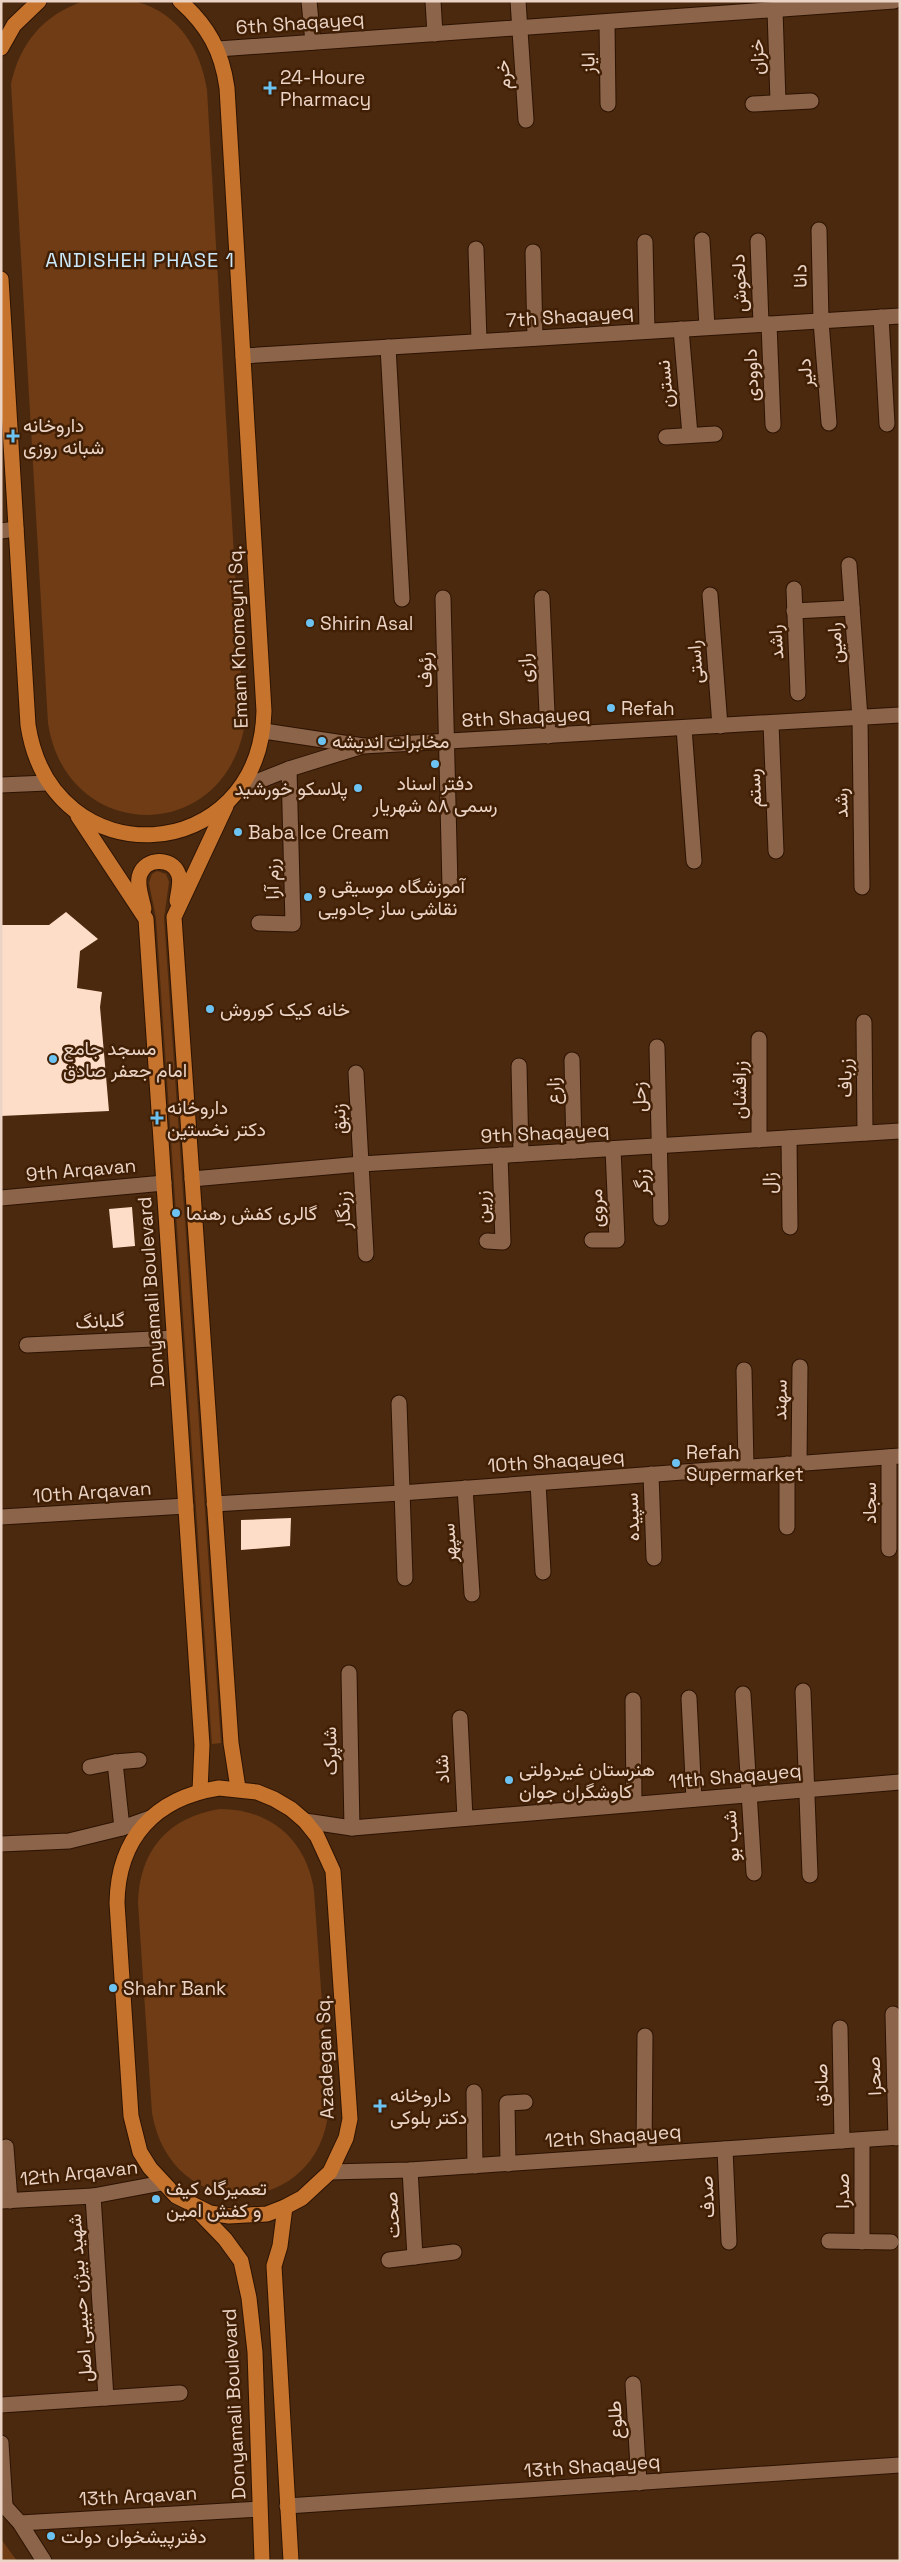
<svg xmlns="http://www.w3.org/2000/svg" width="901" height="2562" viewBox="0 0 901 2562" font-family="'Space Grotesk',Vazirmatn,sans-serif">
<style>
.green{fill:#6f3c15}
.building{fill:#feddc8}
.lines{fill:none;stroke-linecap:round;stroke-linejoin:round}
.minor-casing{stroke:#2c1302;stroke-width:17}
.major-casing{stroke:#2c1302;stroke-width:17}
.minor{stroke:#8b644a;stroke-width:15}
.major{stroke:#c5732d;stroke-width:15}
.poi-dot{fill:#6cc3f2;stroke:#401f05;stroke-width:2}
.labels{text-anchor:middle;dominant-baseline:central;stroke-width:5;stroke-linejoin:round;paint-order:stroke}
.street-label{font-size:19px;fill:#ebd4c6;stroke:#401f05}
.poi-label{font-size:19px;fill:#ebd4c6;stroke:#401f05;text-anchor:start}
.neighbourhood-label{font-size:20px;letter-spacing:1px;fill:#cbe9fb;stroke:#401f05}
</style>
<rect width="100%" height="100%" fill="#4b290f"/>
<!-- green -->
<g class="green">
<path d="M84 1C100 1 122 0 137 2 179 13 201 50 207 90L244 729C220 847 66 842 48 723L11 84C20 43 43 15 84 1Z"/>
<path d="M157 871 166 874 169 882 164 918 221 1743 212 1744 156 918 149 883 152 874Z"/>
<path d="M220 1809C271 1809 307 1841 314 1891L329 2101C327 2218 172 2230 152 2113L138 1903C139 1851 168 1817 220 1809Z"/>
<path d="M1 2539 17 2561H1Z"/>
</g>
<!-- building -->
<g class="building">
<path d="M66 912 98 939 80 951 77 988 102 992 100 1007 109 1111 1 1116V925H49Z"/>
<path d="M132 1207 135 1246 113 1248 109 1209Z"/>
<path d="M291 1518 290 1546 241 1550V1520Z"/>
</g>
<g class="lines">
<defs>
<g id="minor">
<path d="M309 1 313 42"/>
<path d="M433 1 435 34"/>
<path d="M518 1 526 120"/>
<path d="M775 10 778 102"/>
<path d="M607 22 608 104"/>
<path d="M218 49 894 1"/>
<path d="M753 104 811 101"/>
<path d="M819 230 821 321 829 423"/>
<path d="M702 240 707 327"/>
<path d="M758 241 761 324"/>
<path d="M645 242 647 331"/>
<path d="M476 249 479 341"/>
<path d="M533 252 535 338"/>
<path d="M881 317 887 424"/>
<path d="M769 324 773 425"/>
<path d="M681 329 690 435"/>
<path d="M388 347 402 599"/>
<path d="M243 356 900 316"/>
<path d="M666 437 715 434"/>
<path d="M1 531 16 529"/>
<path d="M849 565 860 718 862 887"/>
<path d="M794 589 798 693"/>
<path d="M710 595 720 726"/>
<path d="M443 598 450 887"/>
<path d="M542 598 548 736"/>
<path d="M794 611 852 608"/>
<path d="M771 723 776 851"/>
<path d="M684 728 694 861"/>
<path d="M264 731 363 746 900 715"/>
<path d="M1 785 47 783"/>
<path d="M241 788 289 769 360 747"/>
<path d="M259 923 293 924 289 769"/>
<path d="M864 1022 865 1133"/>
<path d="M759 1039V1140"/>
<path d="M657 1047 661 1218"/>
<path d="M572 1060 574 1151"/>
<path d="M519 1066 521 1154"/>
<path d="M356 1073 366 1254"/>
<path d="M789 1138 790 1227"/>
<path d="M192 1179 361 1164 900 1131"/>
<path d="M1 1198 164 1183"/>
<path d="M592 1240H617L613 1149"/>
<path d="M487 1241 503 1242 500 1155"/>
<path d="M27 1345 174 1338"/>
<path d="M744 1370 746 1467"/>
<path d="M399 1403 405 1578"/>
<path d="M889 1457V1549"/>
<path d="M799 1463 800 1367"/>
<path d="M787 1464V1527"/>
<path d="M651 1474 654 1558"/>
<path d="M538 1483 543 1572"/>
<path d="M465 1488 472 1594"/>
<path d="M214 1504 401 1493 900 1456"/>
<path d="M1 1517 186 1506"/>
<path d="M349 1673 352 1828"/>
<path d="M803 1691 810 1875"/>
<path d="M743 1694 754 1873"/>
<path d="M689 1698 694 1799"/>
<path d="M633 1700 634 1804"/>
<path d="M460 1718 465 1818"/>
<path d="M115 1762 122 1828"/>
<path d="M90 1767 115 1762 139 1760"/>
<path d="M305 1821 352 1828 900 1782"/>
<path d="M1 1844 69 1841 122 1828 150 1818"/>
<path d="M893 2014 896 2138"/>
<path d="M840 2028 842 2141"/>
<path d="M474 2092 475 2166"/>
<path d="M862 2140V2242"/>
<path d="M6 2147 10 2201"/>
<path d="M725 2149 729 2242"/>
<path d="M644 2154 645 2036"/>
<path d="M508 2164 507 2103 525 2102"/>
<path d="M410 2170 415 2257"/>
<path d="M330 2172 410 2170 900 2137"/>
<path d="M93 2196 106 2398"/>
<path d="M1 2201 93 2196 162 2183"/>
<path d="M829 2241 891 2242"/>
<path d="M389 2260 454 2252"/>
<path d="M633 2384 639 2483"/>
<path d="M1 2405 180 2393"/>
<path d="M1 2443 5 2506"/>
<path d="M1 2502 20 2523 44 2561"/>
<path d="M287 2506 900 2465"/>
<path d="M20 2523 259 2509"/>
</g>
<g id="major">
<path d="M1 48 14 25 39 1"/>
<path d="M1 279 28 725C52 880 260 867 264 711L227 88C222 51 208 26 180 1"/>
<path d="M226 806 174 917 231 1743 238 1788"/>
<path d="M78 816 146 919 202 1745 200 1791"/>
<path d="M144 909C142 899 136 884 140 874 146 858 171 857 178 873 182 881 178 892 177 901"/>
<path d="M219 1788 257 1792 274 1799 291 1809 305 1821 317 1836 333 1871 350 2119 346 2138 330 2172 302 2198 285 2207 267 2214 229 2216 210 2213 176 2196 150 2168 140 2152 131 2116 117 1903C118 1838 155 1798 219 1788Z"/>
<path d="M285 2207 280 2246 274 2266 291 2561"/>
<path d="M195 2208 225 2239 241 2261 249 2298 255 2352 262 2561"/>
</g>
</defs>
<!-- minor casing -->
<use href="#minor" class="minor-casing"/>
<!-- major casing -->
<use href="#major" class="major-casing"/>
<!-- minor -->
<use href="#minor" class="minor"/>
<!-- major -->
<use href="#major" class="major"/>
</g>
<!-- markers -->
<g class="poi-dot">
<path d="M267.5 80.5h5v5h5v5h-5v5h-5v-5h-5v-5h5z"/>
<path d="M10.5 428.5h5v5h5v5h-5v5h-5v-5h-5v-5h5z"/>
<circle cx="310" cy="623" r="5"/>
<circle cx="611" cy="708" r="5"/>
<circle cx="322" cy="741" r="5"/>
<circle cx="435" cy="764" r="5"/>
<circle cx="358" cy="788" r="5"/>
<circle cx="238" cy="832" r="5"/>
<circle cx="308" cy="897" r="5"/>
<circle cx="210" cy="1009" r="5"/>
<circle cx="53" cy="1059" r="5"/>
<path d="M154.5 1110.5h5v5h5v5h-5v5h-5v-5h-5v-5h5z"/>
<circle cx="176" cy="1213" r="5"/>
<circle cx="676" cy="1463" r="5"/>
<circle cx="509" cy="1780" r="5"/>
<circle cx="113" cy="1988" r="5"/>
<path d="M377.5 2098.5h5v5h5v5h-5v5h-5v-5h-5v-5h5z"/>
<circle cx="156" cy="2199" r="5"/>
<circle cx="51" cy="2536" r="5"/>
</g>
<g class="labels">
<!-- street labels -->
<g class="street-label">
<text transform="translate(300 23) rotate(-4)">6th Shaqayeq</text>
<text transform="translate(757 57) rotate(-92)">خزان</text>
<text transform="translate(588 63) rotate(-91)">ایاز</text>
<text transform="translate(503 75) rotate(-95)">خرم</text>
<text transform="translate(800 276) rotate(-91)">دانا</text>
<text transform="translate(739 283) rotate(-92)">دلخوش</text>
<text transform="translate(570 316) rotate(-4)">7th Shaqayeq</text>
<text transform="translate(805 373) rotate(-94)">دلیر</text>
<text transform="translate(751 375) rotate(-92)">داوودی</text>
<text transform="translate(665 384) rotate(-95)">نسترن</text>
<text transform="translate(238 637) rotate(-92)">Emam Khomeyni Sq.</text>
<text transform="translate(776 642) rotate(-93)">راشد</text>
<text transform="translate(835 643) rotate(-94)">رامین</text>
<text transform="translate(695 662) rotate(-94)">راستی</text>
<text transform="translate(525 668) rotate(-93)">رازی</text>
<text transform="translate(425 670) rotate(-92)">رئوف</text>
<text transform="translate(526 717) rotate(-3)">8th Shaqayeq</text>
<text transform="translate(754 788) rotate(-92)">رستم</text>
<text transform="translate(841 803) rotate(-91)">رشد</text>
<text transform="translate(272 879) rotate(-91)">رزم آرا</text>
<text transform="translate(845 1078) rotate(-91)">زرباف</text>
<text transform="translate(739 1090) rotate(-90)">زرافشان</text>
<text transform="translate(553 1091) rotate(-91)">زارع</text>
<text transform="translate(639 1097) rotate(-92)">زحل</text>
<text transform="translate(339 1119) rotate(-93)">زنبق</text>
<text transform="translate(545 1133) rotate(-3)">9th Shaqayeq</text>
<text transform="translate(81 1170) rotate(-5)">9th Arqavan</text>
<text transform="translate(641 1182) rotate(-90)">زرگر</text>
<text transform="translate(769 1183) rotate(-91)">زال</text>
<text transform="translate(482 1207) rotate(-92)">زرین</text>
<text transform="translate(596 1208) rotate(-92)">مروی</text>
<text transform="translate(343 1210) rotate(-93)">زرنگار</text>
<text transform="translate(151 1292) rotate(-94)">Donyamali Boulevard</text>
<text transform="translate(100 1321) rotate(-3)">گلبانگ</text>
<text transform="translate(780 1400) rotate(-89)">سهند</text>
<text transform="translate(556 1461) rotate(-4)">10th Shaqayeq</text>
<text transform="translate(92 1492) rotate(-4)">10th Arqavan</text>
<text transform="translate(869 1503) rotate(-90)">سجاد</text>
<text transform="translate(632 1517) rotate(-92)">سپیده</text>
<text transform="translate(449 1543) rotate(-94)">سپهر</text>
<text transform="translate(330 1751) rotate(-91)">شاپرک</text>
<text transform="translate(442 1769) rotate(-93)">شاد</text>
<text transform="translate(735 1776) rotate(-5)">11th Shaqayeq</text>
<text transform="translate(731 1836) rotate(-94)">شب بو</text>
<text transform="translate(325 2057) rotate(-92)">Azadegan Sq.</text>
<text transform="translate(874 2076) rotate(-92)">صحرا</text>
<text transform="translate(821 2085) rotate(-91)">صادق</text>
<text transform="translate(613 2136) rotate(-4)">12th Shaqayeq</text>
<text transform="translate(79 2173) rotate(-6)">12th Arqavan</text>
<text transform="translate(842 2191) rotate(-90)">صدرا</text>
<text transform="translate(707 2197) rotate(-93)">صدف</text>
<text transform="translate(392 2215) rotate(-93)">صحت</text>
<text transform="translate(80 2298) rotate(-94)">شهید بیژن حبیبی اصل</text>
<text transform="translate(234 2404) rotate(-93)">Donyamali Boulevard</text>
<text transform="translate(615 2420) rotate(-93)">طلوع</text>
<text transform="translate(592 2466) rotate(-4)">13th Shaqayeq</text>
<text transform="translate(138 2496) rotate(-3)">13th Arqavan</text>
</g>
<!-- poi labels -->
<g class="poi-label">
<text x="280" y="77">24-Houre<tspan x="280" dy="22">Pharmacy</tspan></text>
<text x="23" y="425">داروخانه<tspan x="23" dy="22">شبانه روزی</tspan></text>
<text x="320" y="623">Shirin Asal</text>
<text x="621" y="708">Refah</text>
<text x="332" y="741">مخابرات اندیشه</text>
<text x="435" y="783" text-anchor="middle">دفتر اسناد<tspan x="435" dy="22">رسمی ۵۸ شهریار</tspan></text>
<text x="348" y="788" text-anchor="end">پلاسکو خورشید</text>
<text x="248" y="832">Baba Ice Cream</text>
<text x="318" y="886">آموزشگاه موسیقی و<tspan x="318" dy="22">نقاشی ساز جادویی</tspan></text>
<text x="220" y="1009">خانه کیک کوروش</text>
<text x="63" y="1048">مسجد جامع<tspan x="63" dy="22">امام جعفر صادق</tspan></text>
<text x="167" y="1107">داروخانه<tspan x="167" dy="22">دکتر نخستین</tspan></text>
<text x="186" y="1213">گالری کفش رهنما</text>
<text x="686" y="1452">Refah<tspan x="686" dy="22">Supermarket</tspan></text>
<text x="519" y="1769">هنرستان غیردولتی<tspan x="519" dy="22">کاوشگران جوان</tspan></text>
<text x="123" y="1988">Shahr Bank</text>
<text x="390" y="2095">داروخانه<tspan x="390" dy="22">دکتر بلوکی</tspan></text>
<text x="166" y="2188">تعمیرگاه کیف<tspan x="166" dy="22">و کفش امین</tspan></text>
<text x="61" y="2536">دفترپیشخوان دولت</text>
</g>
<!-- neighbourhood labels -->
<g class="neighbourhood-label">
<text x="140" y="260">ANDISHEH PHASE 1</text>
</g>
</g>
<!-- border -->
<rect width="901" height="2562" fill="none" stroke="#ebd4c6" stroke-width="5"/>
</svg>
